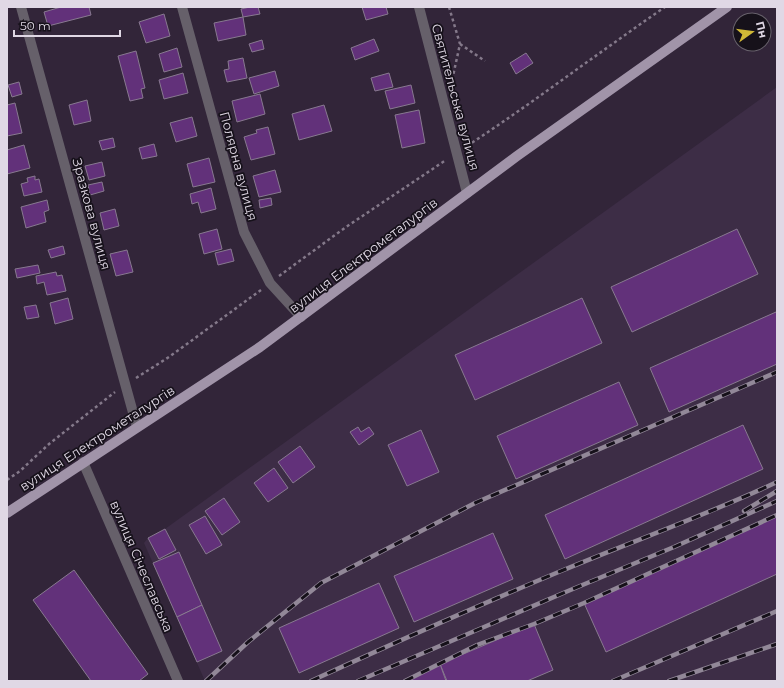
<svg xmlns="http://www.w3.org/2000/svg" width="784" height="688" viewBox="0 0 784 688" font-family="Montserrat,sans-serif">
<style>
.built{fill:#3d2d46}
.building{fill:#62317a;stroke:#887990}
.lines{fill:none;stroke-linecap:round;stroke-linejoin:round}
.path{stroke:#84798a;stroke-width:2.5;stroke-dasharray:3 3;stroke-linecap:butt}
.minor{stroke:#66606a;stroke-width:10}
.major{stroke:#a194a9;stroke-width:10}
.rail-casing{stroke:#928898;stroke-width:4.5}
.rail{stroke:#16111a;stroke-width:3;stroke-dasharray:9;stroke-linecap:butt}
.labels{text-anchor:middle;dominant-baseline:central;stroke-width:3.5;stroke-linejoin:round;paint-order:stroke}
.street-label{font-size:13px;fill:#e0d8e5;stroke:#16111a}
</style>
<rect width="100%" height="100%" fill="#322539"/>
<!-- built -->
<path class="built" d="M777 87V681H205L144 543 148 538 165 529Z"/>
<!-- building -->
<g class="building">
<path d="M61 7H89L91 15 48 26 44 12Z"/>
<path d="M250 7H258L260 14 243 17 241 9Z"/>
<path d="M362 7H386L388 14 366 20Z"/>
<path d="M164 14 170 36 146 43 139 22Z"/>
<path d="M243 17 246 35 218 41 214 23Z"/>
<path d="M374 39 379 51 355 60 351 48Z"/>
<path d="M262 40 264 49 252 52 249 44Z"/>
<path d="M177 48 182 67 164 72 159 54Z"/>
<path d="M136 51 145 88 141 89 143 98 130 101 118 56Z"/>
<path d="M526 53 533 63 516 74 510 63Z"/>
<path d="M243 58 247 78 227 82 224 70 229 69 228 61Z"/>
<path d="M275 71 279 86 254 94 249 78Z"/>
<path d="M183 73 188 93 164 99 159 80Z"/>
<path d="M389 73 393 87 375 91 371 78Z"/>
<path d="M19 82 22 94 12 97 8 85Z"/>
<path d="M411 85 415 103 390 109 385 91Z"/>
<path d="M260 94 265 114 237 122 232 101Z"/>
<path d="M87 100 91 121 74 125 69 105Z"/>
<path d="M15 103 22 133 7 136V105Z"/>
<path d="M324 105 332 131 299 140 292 114Z"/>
<path d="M419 110 425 143 402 148 395 115Z"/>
<path d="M192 117 197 136 176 142 170 123Z"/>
<path d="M268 127 275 154 251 160 244 137 257 133 256 130Z"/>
<path d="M113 138 115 147 102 150 99 141Z"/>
<path d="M154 144 157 156 142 159 139 148Z"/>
<path d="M24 145 30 168 7 174V150Z"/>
<path d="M209 158 215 182 193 187 187 164Z"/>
<path d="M102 162 105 176 89 180 85 166Z"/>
<path d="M275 170 281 192 259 197 253 176Z"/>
<path d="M35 176V180L39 179 42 192 24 196 21 184 28 182 27 178Z"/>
<path d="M102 182 104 191 90 195 88 185Z"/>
<path d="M211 188 216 209 201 213 198 202 192 204 190 194Z"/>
<path d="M271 198 272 205 260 208 259 200Z"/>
<path d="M47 200 49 210 44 212 46 222 26 228 21 207Z"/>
<path d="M115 209 119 226 104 230 100 213Z"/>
<path d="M217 229 222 249 204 254 199 234Z"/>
<path d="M737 229 758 274 632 332 611 287Z"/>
<path d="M63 246 65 254 51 258 48 250Z"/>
<path d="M231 249 234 261 218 265 215 253Z"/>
<path d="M127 250 133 272 116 276 110 254Z"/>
<path d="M38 265 40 273 17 278 15 269Z"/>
<path d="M56 272 57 276 62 275 66 291 47 295 44 282 37 284 36 276Z"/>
<path d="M68 298 73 319 55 324 50 303Z"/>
<path d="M582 298 602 343 475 400 455 355Z"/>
<path d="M36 305 39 317 27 319 24 307Z"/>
<path d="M776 312 777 315V364L669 412 650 368Z"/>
<path d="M619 382 638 425 516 479 497 436Z"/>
<path d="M743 425 763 469 565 559 545 515Z"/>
<path d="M358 427 361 432 369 427 374 434 359 445 350 432Z"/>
<path d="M421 430 439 472 407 486 388 445Z"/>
<path d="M300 446 315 467 293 483 278 462Z"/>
<path d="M274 468 288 488 268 502 254 483Z"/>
<path d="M224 498 240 522 222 535 205 511Z"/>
<path d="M777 515V574L606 652 584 603Z"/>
<path d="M205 516 222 545 206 554 189 525Z"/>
<path d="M165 529 176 550 159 559 148 538Z"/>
<path d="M493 533 513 579 414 622 394 576Z"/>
<path d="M179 552 202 605 177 617 153 563Z"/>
<path d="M74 570 148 674 139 681H91L33 600Z"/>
<path d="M379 583 399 628 299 673 279 628Z"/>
<path d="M202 605 222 651 197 662 177 617Z"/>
<path d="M534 624 553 670 527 681H447L440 664Z"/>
<path d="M440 664 446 681H403Z"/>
</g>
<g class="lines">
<!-- path -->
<g class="path">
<path d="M449 7 460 44 453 76 450 82"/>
<path d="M460 44 485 61"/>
<path d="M467 146C534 102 598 53 665 7"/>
<path d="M279 276 346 227 446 160"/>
<path d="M136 378 169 357 261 290"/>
<path d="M7 480 20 471 49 444 115 392"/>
</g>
<!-- minor -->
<g class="minor">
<path d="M21 7 137 427"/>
<path d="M182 7 244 232 270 283 301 317"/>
<path d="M419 7 467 193"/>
<path d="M83 462 178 681"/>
</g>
<!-- major -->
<path class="major" d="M7 513 260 347 517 156 727 7"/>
<defs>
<g id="rail">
<path d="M744 511 777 491"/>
<path d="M206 681 248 642 321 583 475 503 777 372"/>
<path d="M311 681C394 643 477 606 561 571 633 541 707 515 777 482"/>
<path d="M358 681 568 591 674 547 777 501"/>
<path d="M405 681 477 645 534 624 584 603 777 515"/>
<path d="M613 681 777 611"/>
<path d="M669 681 777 644"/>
</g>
</defs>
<!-- rail casing -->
<use href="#rail" class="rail-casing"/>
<!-- rail -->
<use href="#rail" class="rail"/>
</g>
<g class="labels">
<!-- street labels -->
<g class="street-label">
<text transform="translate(456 97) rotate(75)">Святительська вулиця</text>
<text transform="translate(239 166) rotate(75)">Полярна вулиця</text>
<text transform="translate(92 214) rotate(75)">Зразкова вулиця</text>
<text transform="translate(363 255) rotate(-37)">вулиця Електрометалургів</text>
<text transform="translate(97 438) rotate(-33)">вулиця Електрометалургів</text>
<text transform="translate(142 566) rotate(67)">вулиця Січеславська</text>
</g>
</g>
<!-- border -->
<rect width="784" height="688" fill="none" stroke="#e0d8e5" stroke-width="16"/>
<!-- north arrow -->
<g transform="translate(752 32) rotate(76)"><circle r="19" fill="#16111a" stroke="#67616b"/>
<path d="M0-3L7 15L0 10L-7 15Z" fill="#d0b837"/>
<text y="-6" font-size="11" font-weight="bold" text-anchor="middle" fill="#e0d8e5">Пн</text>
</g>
<!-- scale -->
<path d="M14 30v6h106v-6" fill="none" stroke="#e0d8e5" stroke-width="2"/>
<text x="20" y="30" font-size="12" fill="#e0d8e5" stroke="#16111a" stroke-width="3" paint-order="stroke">50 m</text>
</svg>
